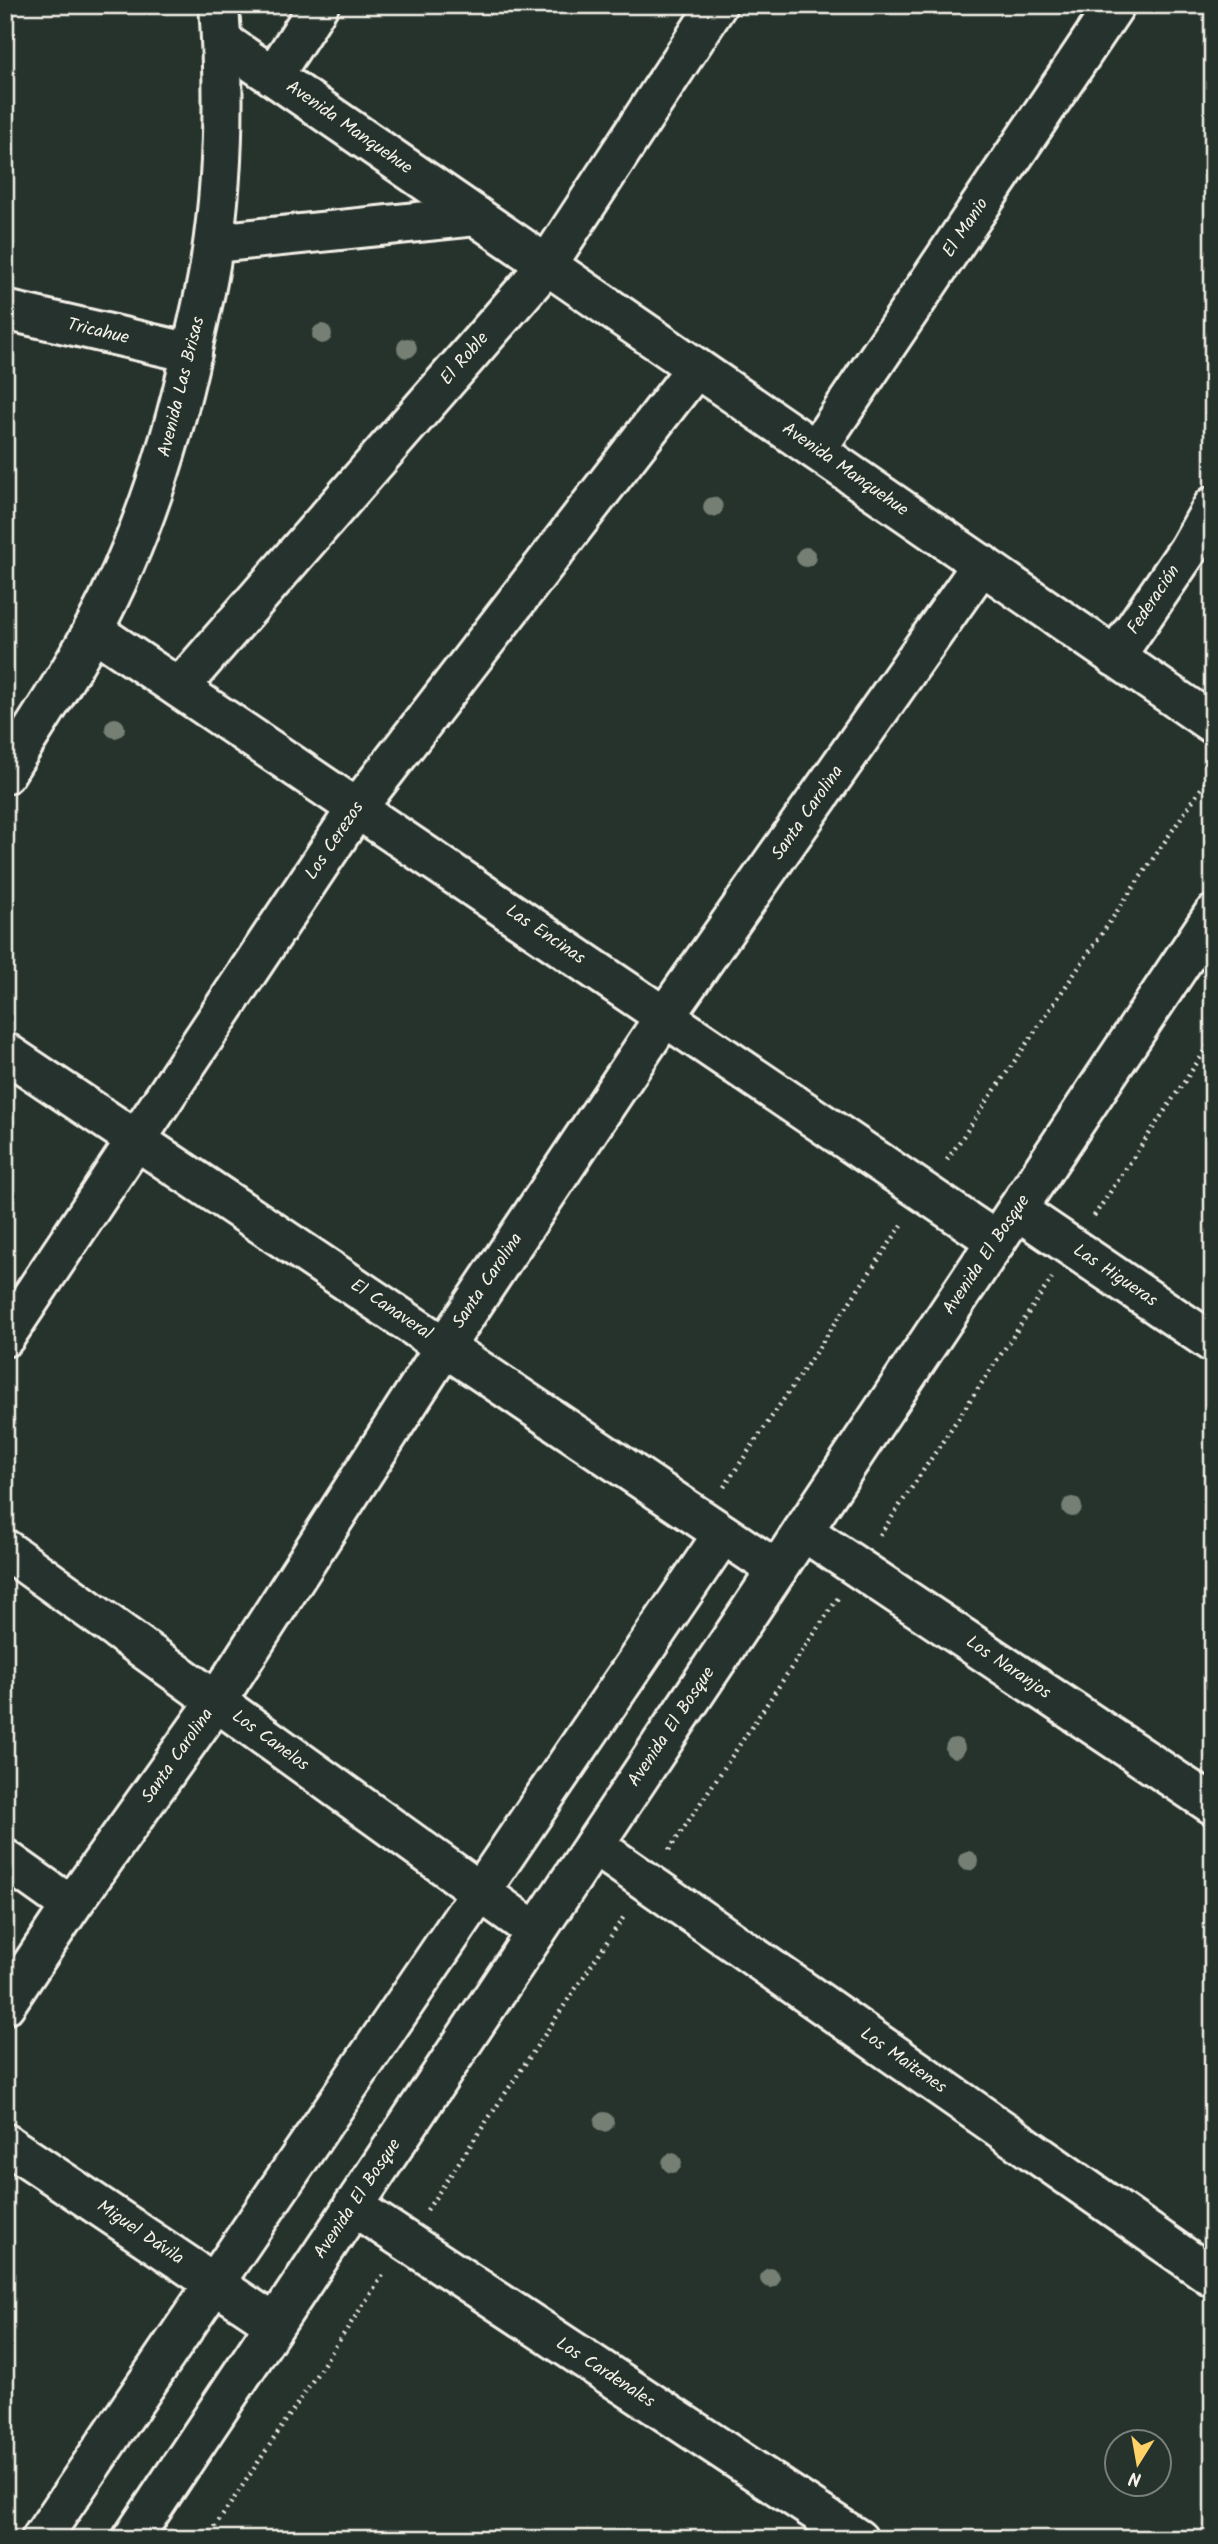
<svg xmlns="http://www.w3.org/2000/svg" width="1218" height="2544" viewBox="0 0 1218 2544" font-family="Kalam,sans-serif">
<style>
.lines{fill:none;stroke-linecap:round;stroke-linejoin:round}
.minor-casing{stroke:#f4f1e8;stroke-width:44}
.major-casing{stroke:#f4f1e8;stroke-width:44}
.path{stroke:#f4f1e8;stroke-width:4.5;stroke-dasharray:2 5;stroke-linecap:butt}
.minor{stroke:#26332d;stroke-width:38}
.major{stroke:#26332d;stroke-width:38}
.tree{fill:#757f73}
.labels{text-anchor:middle;dominant-baseline:central;stroke-width:5;stroke-linejoin:round;paint-order:stroke}
.street-label{font-size:18px;fill:#f4f1e8;stroke:#26332d}
</style>
<rect width="100%" height="100%" fill="#26332d"/>
<filter id="ink" filterUnits="userSpaceOnUse"><feTurbulence type="fractalNoise" baseFrequency=".0143" numOctaves="2"/><feDisplacementMap in="SourceGraphic" scale="14" xChannelSelector="R" yChannelSelector="G"/><feConvolveMatrix kernelMatrix="1 2 1 2 8 2 1 2 1" color-interpolation-filters="sRGB"/></filter>
<g filter="url(#ink)">
<g class="lines">
<defs>
<g id="minor">
<path d="M222 41 1213 724"/>
<path d="M273 76 319 5"/>
<path d="M214 243 476 216"/>
<path d="M5 310 192 353"/>
<path d="M816 450 1115 5"/>
<path d="M93 630 996 1241"/>
<path d="M1115 657 1188 550 1213 506"/>
<path d="M179 688 547 265 717 5"/>
<path d="M5 774C35 726 67 679 93 630 141 541 172 444 193 346 199 317 207 288 211 258 224 175 225 89 219 5"/>
<path d="M5 1052 777 1570"/>
<path d="M1017 1210 1213 1343"/>
<path d="M5 1337 357 808 696 368"/>
<path d="M803 1531 1213 1805"/>
<path d="M5 1549 536 1932"/>
<path d="M594 1845 1213 2277"/>
<path d="M5 1859 71 1906"/>
<path d="M5 2005 71 1906 216 1702 445 1346 665 1016 982 564"/>
<path d="M5 2143 275 2324"/>
<path d="M353 2206 858 2539"/>
<path d="M41 2539C270 2205 494 1868 723 1534"/>
</g>
<path id="major" d="M132 2539 1213 915"/>
</defs>
<!-- minor casing -->
<use href="#minor" class="minor-casing"/>
<!-- major casing -->
<use href="#major" class="major-casing"/>
<!-- path -->
<g class="path">
<path d="M947 1160 1213 771"/>
<path d="M1094 1216 1213 1039"/>
<path d="M724 1487 902 1225"/>
<path d="M880 1535 1052 1278"/>
<path d="M669 1850 838 1598"/>
<path d="M427 2210 625 1915"/>
<path d="M207 2539 385 2272"/>
</g>
<!-- minor -->
<use href="#minor" class="minor"/>
<!-- major -->
<use href="#major" class="major"/>
</g>
<!-- trees -->
<g class="tree">
<circle cx="322" cy="334" r="10"/>
<circle cx="407" cy="348" r="10"/>
<circle cx="713" cy="507" r="10"/>
<circle cx="806" cy="557" r="10"/>
<circle cx="115" cy="728" r="10"/>
<circle cx="1072" cy="1507" r="10"/>
<circle cx="955" cy="1748" r="10"/>
<circle cx="968" cy="1861" r="10"/>
<circle cx="604" cy="2122" r="10"/>
<circle cx="672" cy="2163" r="10"/>
<circle cx="770" cy="2278" r="10"/>
</g>
</g>
<g class="labels">
<!-- street labels -->
<g class="street-label">
<text transform="translate(349 128) rotate(35)">Avenida Manquehue</text>
<text transform="translate(966 228) rotate(-56)">El Manio</text>
<text transform="translate(98 332) rotate(13)">Tricahue</text>
<text transform="translate(465 359) rotate(-49)">El Roble</text>
<text transform="translate(182 387) rotate(-76)">Avenida Las Brisas</text>
<text transform="translate(845 470) rotate(35)">Avenida Manquehue</text>
<text transform="translate(1154 600) rotate(-56)">Federación</text>
<text transform="translate(808 813) rotate(-55)">Santa Carolina</text>
<text transform="translate(335 841) rotate(-56)">Los Cerezos</text>
<text transform="translate(545 935) rotate(34)">Las Encinas</text>
<text transform="translate(987 1255) rotate(-56)">Avenida El Bosque</text>
<text transform="translate(1115 1276) rotate(34)">Las Higueras</text>
<text transform="translate(488 1281) rotate(-56)">Santa Carolina</text>
<text transform="translate(391 1310) rotate(34)">El Canaveral</text>
<text transform="translate(1008 1668) rotate(34)">Los Naranjos</text>
<text transform="translate(672 1727) rotate(-56)">Avenida El Bosque</text>
<text transform="translate(270 1741) rotate(36)">Los Canelos</text>
<text transform="translate(178 1756) rotate(-55)">Santa Carolina</text>
<text transform="translate(903 2061) rotate(35)">Los Maitenes</text>
<text transform="translate(358 2199) rotate(-56)">Avenida El Bosque</text>
<text transform="translate(140 2233) rotate(34)">Miguel Dávila</text>
<text transform="translate(605 2373) rotate(33)">Los Cardenales</text>
</g>
</g>
<!-- margin -->
<rect width="1218" height="2544" fill="none" stroke="#26332d" stroke-width="28"/>
<rect x="14" y="14" width="1190" height="2516" fill="none" stroke="#f4f1e8" stroke-width="2.5" filter="url(#ink)"/>
<!-- north arrow -->
<g transform="translate(1138 2463) rotate(191)"><circle r="33" fill="#26332d" stroke="#787f78" stroke-width="2"/>
<path d="M0-5L12 26L0 18L-12 26Z" fill="#ffd166"/>
<text y="-10" font-size="19" font-weight="bold" text-anchor="middle" fill="#f4f1e8">N</text>
</g>
</svg>
